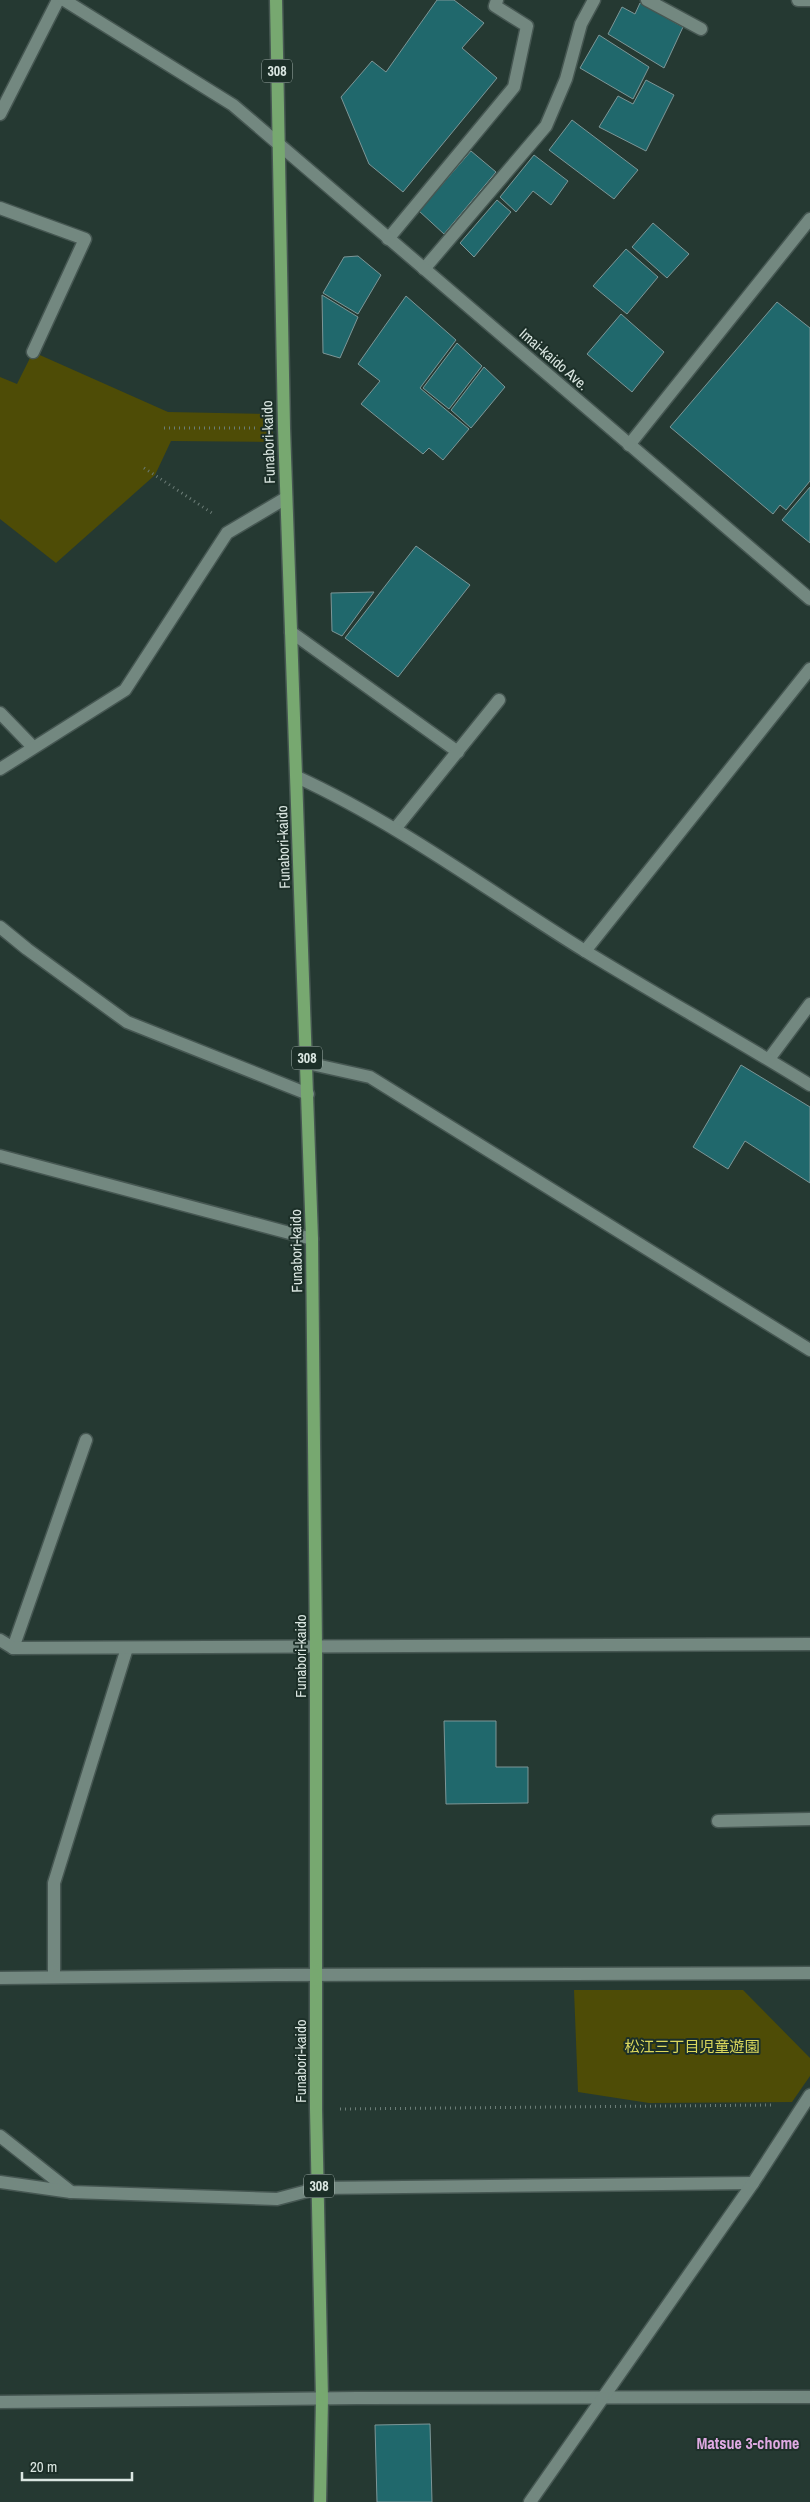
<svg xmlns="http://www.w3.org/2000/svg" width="810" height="2502" viewBox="0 0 810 2502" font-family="'Archivo Narrow','Noto Sans JP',sans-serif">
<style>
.green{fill:#4e4c06}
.building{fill:#20686c;stroke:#7d9697}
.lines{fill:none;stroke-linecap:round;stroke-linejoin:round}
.service-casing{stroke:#465752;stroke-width:15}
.minor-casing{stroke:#465752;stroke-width:15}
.tertiary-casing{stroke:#465752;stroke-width:15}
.primary-casing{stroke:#465752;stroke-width:15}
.path{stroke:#6b7c76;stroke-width:3;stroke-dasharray:1 4;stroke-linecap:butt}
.service{stroke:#738880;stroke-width:12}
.minor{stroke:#738880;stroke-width:12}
.tertiary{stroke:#738880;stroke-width:12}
.primary{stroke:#77a870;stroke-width:12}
.labels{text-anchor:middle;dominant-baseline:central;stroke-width:4;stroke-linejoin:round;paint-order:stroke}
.shield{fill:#1c2f28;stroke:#a1afaa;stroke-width:1}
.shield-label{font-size:14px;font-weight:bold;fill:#dae6e1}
.street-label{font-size:15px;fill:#dae6e1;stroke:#1c2f28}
.park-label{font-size:15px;fill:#dcd95d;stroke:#1c2f28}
.neighbourhood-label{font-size:16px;font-weight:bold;fill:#e0aae4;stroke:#1c2f28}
</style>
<rect width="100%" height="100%" fill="#253932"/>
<!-- green -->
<g class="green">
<path d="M33 352 168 412 271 414 273 442 171 441 155 475 56 563 0 519V377L17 384Z"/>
<path d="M574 1990H743L810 2058V2076L792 2102 649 2103 578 2092Z"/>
</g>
<!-- building -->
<g class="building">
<path d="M437 0H454L484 23 462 48 497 78 403 192 369 164 341 97 372 61 386 72Z"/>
<path d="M640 3 683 27 664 68 608 34 622 7 635 14Z"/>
<path d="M599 35 649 67 633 99 580 68Z"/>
<path d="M646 80 674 95 646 151 599 127 618 96 633 104Z"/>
<path d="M572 120 638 170 614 199 549 150Z"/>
<path d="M471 151 496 172 444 234 419 211Z"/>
<path d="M534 155 568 181 551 205 533 191 516 212 500 197Z"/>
<path d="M497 200 511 212 474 257 460 243Z"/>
<path d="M653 223 689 254 667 278 632 247Z"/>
<path d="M626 249 658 277 627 314 593 286Z"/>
<path d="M358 256 381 275 358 314 323 293 344 257Z"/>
<path d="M322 295 358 317 340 358 323 353Z"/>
<path d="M406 296 456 340 420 388 469 429 443 460 429 448 423 454 361 404 380 381 358 364Z"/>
<path d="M777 302 810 328V481L786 510 780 505 773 514 670 427Z"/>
<path d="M621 314 664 352 632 392 587 354Z"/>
<path d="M457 343 482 366 449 409 423 388Z"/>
<path d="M484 367 505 387 471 428 451 410Z"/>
<path d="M810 487V543L782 520Z"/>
<path d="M416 546 470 585 398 677 345 638Z"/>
<path d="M374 592 342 636 332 631 331 593Z"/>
<path d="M741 1065 810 1107V1183L745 1141 728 1169 693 1147Z"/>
<path d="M444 1721H496V1767H528V1803L446 1804Z"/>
<path d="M430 2424 432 2502H377L375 2425Z"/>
</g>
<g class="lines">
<defs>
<g id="service">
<path d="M647 0 701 29"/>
<path d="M798 0H810"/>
<path d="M0 114 58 0"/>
<path d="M0 208 85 239 33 352"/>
<path d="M388 239 514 87 527 26 495 6 497 0"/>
<path d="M424 269 546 126 566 79 581 24 594 0"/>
<path d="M291 632 458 752"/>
<path d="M395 829 499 700"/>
<path d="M0 927 27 949 127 1022 308 1094"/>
<path d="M585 951 810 669"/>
<path d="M769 1059 810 1004"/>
<path d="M0 1156 312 1239"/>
<path d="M13 1648 86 1440"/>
<path d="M718 1821 810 1819"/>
<path d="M54 1977V1883L127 1648"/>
</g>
<g id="minor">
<path d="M0 713 33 747"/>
<path d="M0 769 125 690 227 533 286 498"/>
<path d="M297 777C399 824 490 892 585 951 660 997 736 1039 810 1085"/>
<path d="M307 1063 370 1077 810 1350"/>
<path d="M0 1640 13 1648 810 1644"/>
<path d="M0 1978 277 1975 810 1973"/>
<path d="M0 2136 71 2192"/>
<path d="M0 2182 71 2192 277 2199 319 2188 753 2183"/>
<path d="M0 2402 357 2398 810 2397"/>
<path d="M530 2502 753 2183 810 2095"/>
</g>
<g id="tertiary">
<path d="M64 0 233 105 810 599"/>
<path d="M629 445 810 219"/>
</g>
<path id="primary" d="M276 0 284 428 312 1239 316 1648V2109L322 2399 320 2502"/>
</defs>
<!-- service casing -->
<use href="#service" class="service-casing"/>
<!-- minor casing -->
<use href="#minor" class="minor-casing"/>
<!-- tertiary casing -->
<use href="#tertiary" class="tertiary-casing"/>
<!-- primary casing -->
<use href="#primary" class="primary-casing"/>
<!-- path -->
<g class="path">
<path d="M164 428H258"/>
<path d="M144 468 212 513"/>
<path d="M340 2109 774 2105"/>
</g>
<!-- service -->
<use href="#service" class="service"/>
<!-- minor -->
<use href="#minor" class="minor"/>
<!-- tertiary -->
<use href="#tertiary" class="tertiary"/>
<!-- primary -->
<use href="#primary" class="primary"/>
</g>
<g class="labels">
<!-- shield labels -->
<g class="shield">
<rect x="262" y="59.5" width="30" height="23" rx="4"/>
<rect x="292" y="1046.5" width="30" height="23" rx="4"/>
<rect x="304" y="2174.5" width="30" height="23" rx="4"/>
</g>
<g class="shield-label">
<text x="277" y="71">308</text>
<text x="307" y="1058">308</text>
<text x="319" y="2186">308</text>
</g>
<!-- street labels -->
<g class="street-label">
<text transform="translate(554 359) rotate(41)">Imai-kaido Ave.</text>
<text transform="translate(268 442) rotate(-92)">Funabori-kaido</text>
<text transform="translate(283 847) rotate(-92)">Funabori-kaido</text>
<text transform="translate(296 1251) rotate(-91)">Funabori-kaido</text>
<text transform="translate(300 1656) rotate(-90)">Funabori-kaido</text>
<text transform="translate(300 2061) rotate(-90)">Funabori-kaido</text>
</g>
<!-- park labels -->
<g class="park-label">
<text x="692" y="2046">松江三丁目児童遊園</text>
</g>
<!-- neighbourhood labels -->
<g class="neighbourhood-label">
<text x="748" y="2443">Matsue 3-chome</text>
</g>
</g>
<!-- scale -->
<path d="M22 2472v8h110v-8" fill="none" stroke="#dae6e1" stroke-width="2.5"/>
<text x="30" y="2472" font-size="15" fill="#dae6e1" stroke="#1c2f28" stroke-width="4" paint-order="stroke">20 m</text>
</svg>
